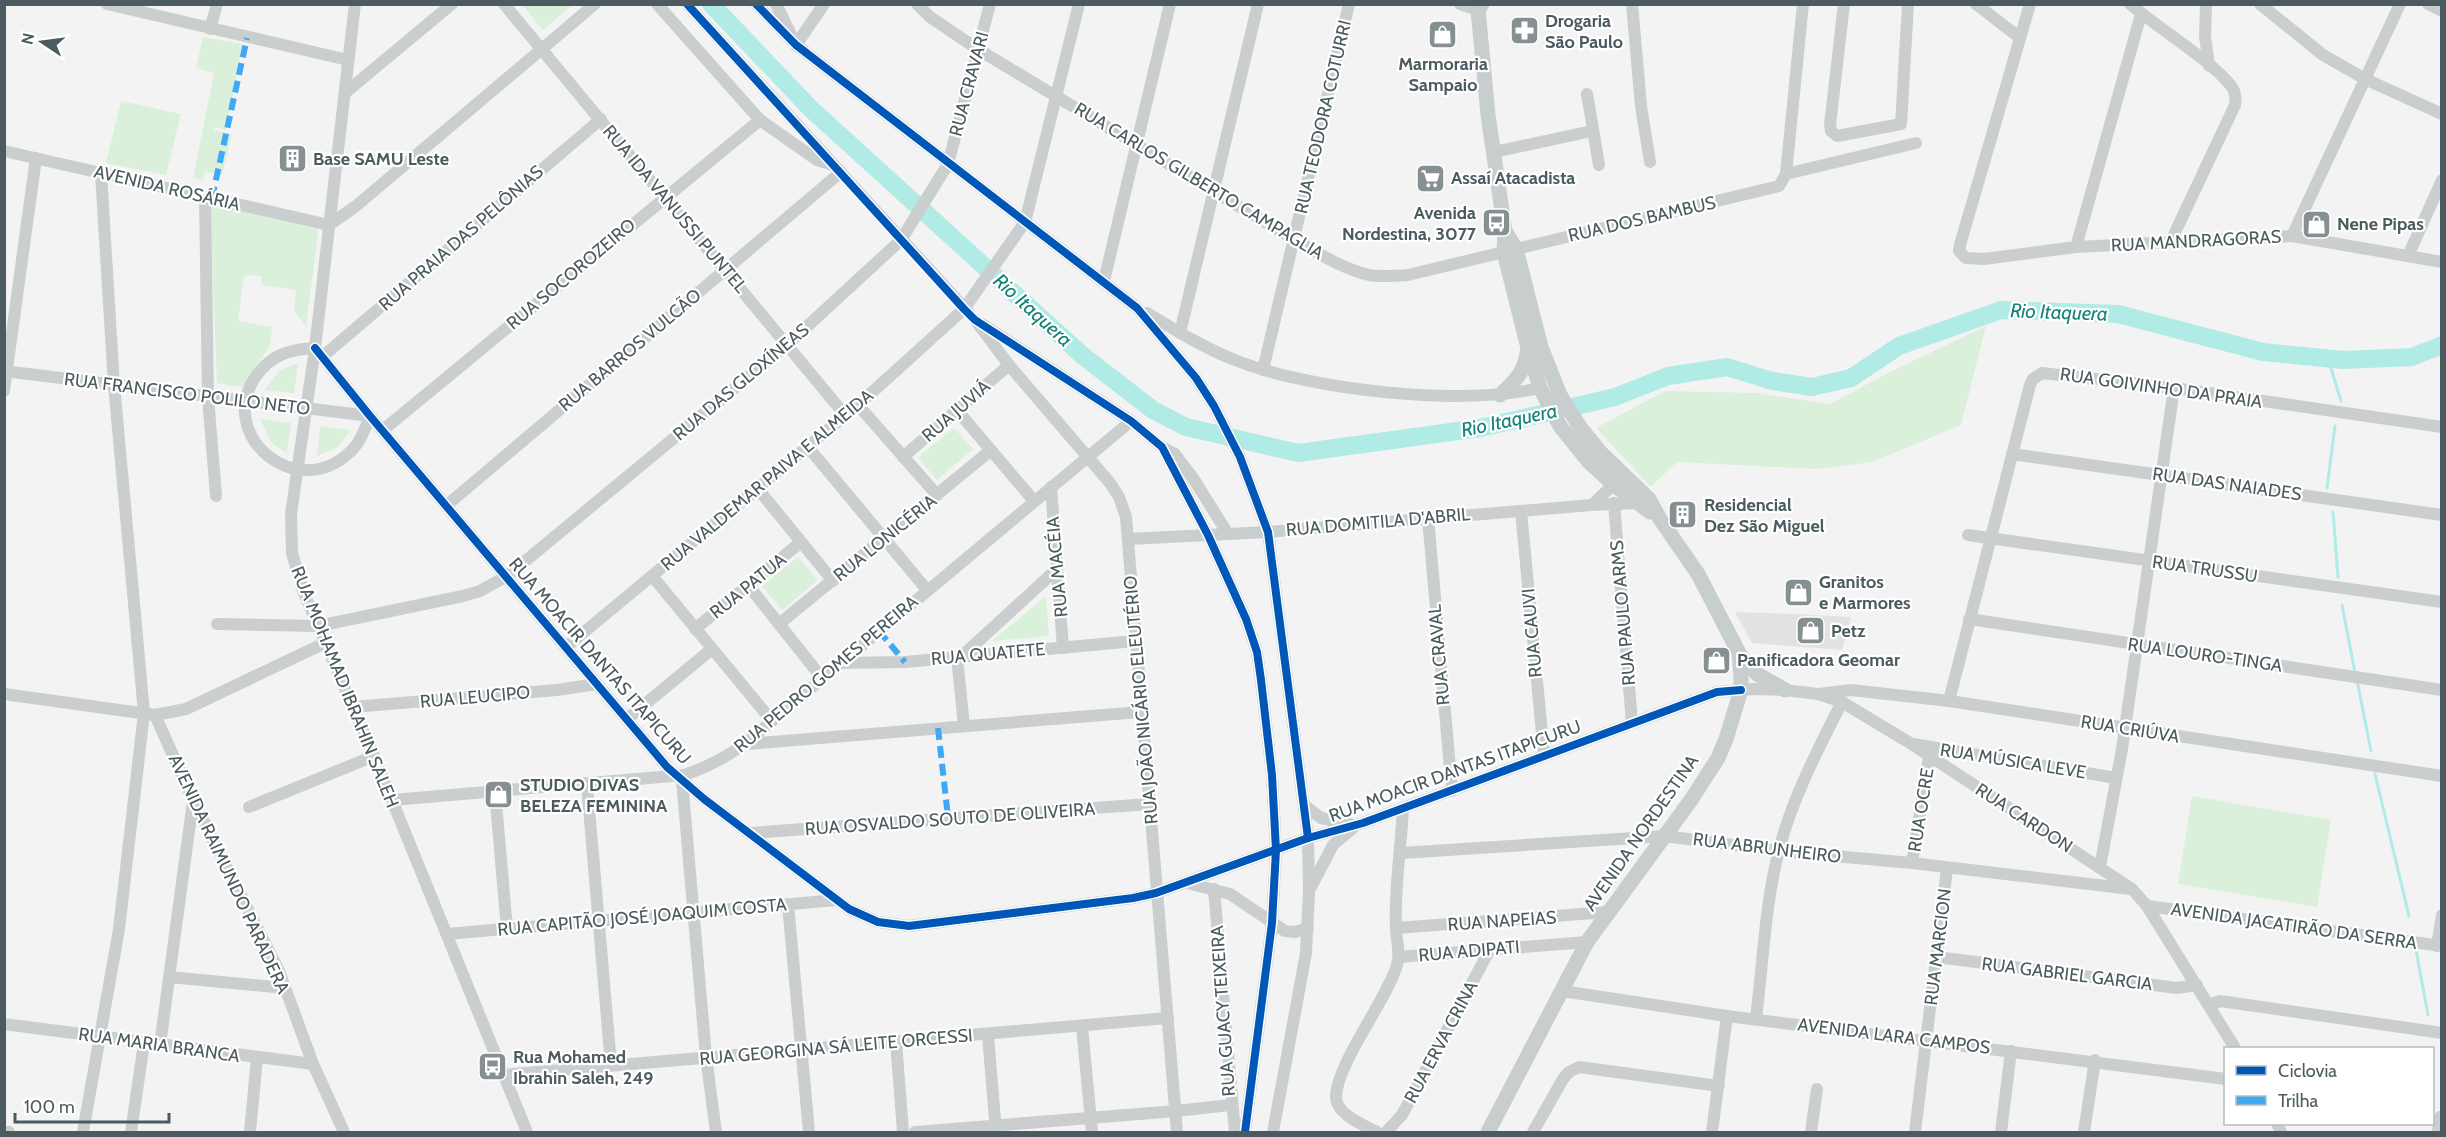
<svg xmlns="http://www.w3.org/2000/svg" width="2446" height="1137" viewBox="0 0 2446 1137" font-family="Cabin,sans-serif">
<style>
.commercial{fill:#e4e2e1}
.green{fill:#daf0db}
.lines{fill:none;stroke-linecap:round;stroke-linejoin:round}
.stream{stroke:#b1ebe6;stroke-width:3}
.river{stroke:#b1ebe6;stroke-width:18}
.minor{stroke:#cbcece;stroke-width:12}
.major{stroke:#c8cdce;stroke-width:15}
.quiet{stroke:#3fa9f5;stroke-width:6;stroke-dasharray:12 6;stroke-linecap:butt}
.cycleway-casing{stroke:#fff;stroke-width:11}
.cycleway{stroke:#0057b8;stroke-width:8}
.labels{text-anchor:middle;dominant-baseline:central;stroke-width:4.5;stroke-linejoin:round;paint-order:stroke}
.poi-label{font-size:18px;font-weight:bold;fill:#4b5b5f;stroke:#fff;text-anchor:start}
.street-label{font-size:18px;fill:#4b5b5f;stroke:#fff}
.water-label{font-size:20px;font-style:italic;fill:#158277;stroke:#fff}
</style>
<rect width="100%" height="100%" fill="#f3f3f3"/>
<!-- commercial -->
<path class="commercial" d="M1735 612 1794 614 1851 617 1842 650 1752 643Z"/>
<!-- green -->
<g class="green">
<path d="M522 5H572L543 30Z"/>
<path d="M203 37 243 44 226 130 215 127 214 130 232 134 222 175 205 172 203 180 193 178 214 73 196 68Z"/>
<path d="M121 101 181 114 166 175 106 163Z"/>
<path d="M210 204 319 226 306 326 294 311 296 290 262 285 261 276 244 275 238 321 272 327 270 346 253 371 246 388 217 383Z"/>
<path d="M1986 326 1961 425 1872 462 1816 469 1677 462 1651 487 1596 428 1665 391 1756 393 1830 404 1888 373Z"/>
<path d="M298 363 294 393 265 390 279 371Z"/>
<path d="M260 419 291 423 287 453 271 442Z"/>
<path d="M320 426 349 430H351L338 447 317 456Z"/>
<path d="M954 428 973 449 937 480 918 457Z"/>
<path d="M798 557 818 580 782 610 762 586Z"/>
<path d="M1046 596 1049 636 992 641Z"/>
<path d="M2192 796 2331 820 2317 907 2178 884Z"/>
</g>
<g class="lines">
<!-- stream -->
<g class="stream">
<path d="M2328 358 2341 401"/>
<path d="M2327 488 2335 426"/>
<path d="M2333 512 2338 577"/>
<path d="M2342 605 2355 673"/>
<path d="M2357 680 2371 751"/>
<path d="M2375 774 2409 916"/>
<path d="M2416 950 2428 1015"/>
</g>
<!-- river -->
<path class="river" d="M711 4 811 109 1083 356 1153 410 1186 427 1298 453 1480 428 1615 397 1668 376 1727 367 1772 381 1812 387 1851 378 1899 346 2001 310 2118 314 2263 352 2343 360 2412 357 2442 345"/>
<!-- minor -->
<g class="minor">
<path d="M107 4 348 60"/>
<path d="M355 4 315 348 291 514 292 553 303 591 374 756 527 1132"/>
<path d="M504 4 845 415"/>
<path d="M657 4 760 120 817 160 833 165"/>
<path d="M687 4 969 313"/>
<path d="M756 4 796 45 1137 308 1196 378 1214 406 1240 457 1268 532 1308 838 1309 891 1306 953 1273 1132"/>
<path d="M776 4 796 45 824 4"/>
<path d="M917 4 930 17 979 50 1295 240C1318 253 1343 269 1369 275 1382 277 1395 276 1408 275L1779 186 1786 174 1803 4"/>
<path d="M1460 4 1478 10"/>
<path d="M1632 4 1641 106 1650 162"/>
<path d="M1844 4 1830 125 1831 131 1837 136 1901 124 1908 4"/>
<path d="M1976 4 2020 38"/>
<path d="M2030 4 1960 245 1959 251 1966 258 1984 259 2076 247 2292 236 2442 262"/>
<path d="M2130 4C2159 29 2210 59 2232 87 2236 93 2236 99 2235 105L2171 241"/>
<path d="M2206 4 2205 36 2209 66"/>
<path d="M2260 4 2323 55 2365 79 2442 114"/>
<path d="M2428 4 2442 11"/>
<path d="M210 29 217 4"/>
<path d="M345 93 452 4"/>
<path d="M1587 94 1599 165"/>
<path d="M4 151 329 225"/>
<path d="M1494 152 1592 131"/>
<path d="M1786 174 1916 143"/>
<path d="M205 197 208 397 216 496"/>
<path d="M329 225 356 206 595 4"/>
<path d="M2292 236 2400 4"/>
<path d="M2076 247 2141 14"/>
<path d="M2408 256 2442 180"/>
<path d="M1104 281 1170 4"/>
<path d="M1147 313C1175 330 1204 348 1235 360 1313 391 1459 406 1540 388"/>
<path d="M975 320 1009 365 1110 483 1119 497 1126 517 1177 1132"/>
<path d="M982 324 1131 421 1162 447 1175 454 1193 478 1228 534"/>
<path d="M1180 333 1258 4"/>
<path d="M315 348 370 416 667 767 704 799 849 909 878 922 909 926 1133 898 1156 893 1308 838 1363 823 1717 692 1754 689 1785 690 1818 694 1842 702 1910 743 2132 889 2147 906 2235 1048"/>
<path d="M315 348C290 349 271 355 256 376 215 436 297 503 350 452 360 443 365 429 370 416"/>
<path d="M322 357 601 119"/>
<path d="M1263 370 1349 4"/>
<path d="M4 371 370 416"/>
<path d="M4 391 36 158"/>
<path d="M858 405 937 495"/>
<path d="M957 410 1034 501"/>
<path d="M383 430 760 120"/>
<path d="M808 447 927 590"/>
<path d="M1163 448 1208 535 1246 619 1257 652 1261 680 1272 775 1276 850 1272 923 1245 1132"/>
<path d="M2012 454 2442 515"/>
<path d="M903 457 1009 365"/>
<path d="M1051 487 1063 648"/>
<path d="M758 489 833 581"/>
<path d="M1614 503 1632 723"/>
<path d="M447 505 841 172"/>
<path d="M1592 505 1619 479"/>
<path d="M1521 511 1544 755"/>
<path d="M1428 518 1452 791"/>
<path d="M1968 535 2442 602"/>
<path d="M1129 539 1268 532 1592 505 1639 503"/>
<path d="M653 577 772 721"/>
<path d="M748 585 822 678"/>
<path d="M1969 619 2442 690"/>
<path d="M217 624 318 626 463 596 480 591 507 576 788 344 901 240 948 164 990 4"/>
<path d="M779 624 990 451"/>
<path d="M695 629 801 542"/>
<path d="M566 647 858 405 964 309 1025 222 1079 4"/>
<path d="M957 657 964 726"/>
<path d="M961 657 1057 569"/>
<path d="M840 663 905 662 1135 641"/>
<path d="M4 694 155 715 186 709 325 643"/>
<path d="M1819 694 1851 690 1949 701 2442 776"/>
<path d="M1949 701 2030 385 2033 379 2042 373 2174 388 2442 427"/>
<path d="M353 707 557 690 597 684"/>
<path d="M155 715 193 800 279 971 313 1064 344 1132"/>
<path d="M627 719 712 649"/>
<path d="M747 744 1140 712"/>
<path d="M1913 744 2116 778"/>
<path d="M682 780 706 1057 716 1132"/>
<path d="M587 785 611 1065"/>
<path d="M495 792 507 929"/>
<path d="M392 800 684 775C725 761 748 743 780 714L1131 421"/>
<path d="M1304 805 1321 818 1350 824"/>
<path d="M249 807 374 756"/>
<path d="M750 833 1149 804"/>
<path d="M1401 853 1665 836 1778 851 1912 863 2131 889"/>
<path d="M1912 863 1929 757"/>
<path d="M2100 867 2122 749 2174 388"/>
<path d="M1187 883 1230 894 1285 931 1295 932 1308 928"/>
<path d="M1311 887 1333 845 1352 829"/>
<path d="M1214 889 1235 1132"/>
<path d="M788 905 809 1132"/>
<path d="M2147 906 2442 946"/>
<path d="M1396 928 1608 912"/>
<path d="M447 934 837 900"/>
<path d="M2437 946 2442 915"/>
<path d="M1399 957 1587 942"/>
<path d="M1937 957 2177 988 2197 985"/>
<path d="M169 977 285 988"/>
<path d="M1562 991 1727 1016 2226 1079"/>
<path d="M2209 1005 2220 1001 2442 1033"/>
<path d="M1756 1018C1763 963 1765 904 1779 850 1792 799 1818 749 1842 702"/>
<path d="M4 1024 313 1064"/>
<path d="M1082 1027 1092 1132"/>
<path d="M988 1035 996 1132"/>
<path d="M896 1042 903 1132"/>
<path d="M160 1045 193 801"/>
<path d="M503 1075 1168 1018"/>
<path d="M2277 1124 2281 1132"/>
<path d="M4 1132H9"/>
<path d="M83 1132 119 929 144 713 114 385 101 174"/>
<path d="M131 1132 144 1043"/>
<path d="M250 1132 257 1058"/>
<path d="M915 1132 1176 1111 1230 1105"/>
<path d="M1377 1132C1364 1125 1337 1115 1336 1098 1335 1066 1387 1000 1397 965 1401 952 1396 941 1396 928 1394 889 1401 849 1403 809"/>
<path d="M1386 1132 1402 1115 1490 949"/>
<path d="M1533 1132 1563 1079 1569 1072 1579 1067 1719 1086"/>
<path d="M1712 1132 1727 1016"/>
<path d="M1811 1132 1817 1089"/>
<path d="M1915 1132 1947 869"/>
<path d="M2001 1132 2011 1051"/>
<path d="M2084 1132 2095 1060"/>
<path d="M2438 1132 2440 1117"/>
</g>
<!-- major -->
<g class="major">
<path d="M1482 4 1478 10 1488 115 1505 231 1504 252 1528 348 1540 388 1560 426 1589 462 1614 485 1650 512"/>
<path d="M1500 395C1517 379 1525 372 1528 348"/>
<path d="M1739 654 1757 674 1785 690"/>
<path d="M1488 1132 1587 942 1691 800 1718 758 1726 739 1741 690V677L1739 653 1698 574 1660 519 1649 499 1601 453 1580 427 1560 395 1541 347 1516 249 1505 231"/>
</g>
<!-- quiet -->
<g class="quiet">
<path d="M212 198 247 38"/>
<path d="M879 631 905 662"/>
<path d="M938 728 948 817"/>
</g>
<defs>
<g id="cycleway">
<path d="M687 4 964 309 975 320 1131 421 1162 447 1208 535 1246 619 1257 652 1261 680 1272 775 1276 850 1272 923 1245 1132"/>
<path d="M756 4 796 45 1137 308 1196 378 1214 406 1240 457 1268 532 1308 838"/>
<path d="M315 348 370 416 667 767 704 799 849 909 878 922 909 926 1133 898 1156 893 1308 838 1363 823 1717 692 1741 690"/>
</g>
</defs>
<!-- cycleway casing -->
<use href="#cycleway" class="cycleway-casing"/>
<!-- cycleway -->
<use href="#cycleway" class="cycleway"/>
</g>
<!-- icons -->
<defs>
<symbol id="pharmacy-square" viewBox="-11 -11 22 22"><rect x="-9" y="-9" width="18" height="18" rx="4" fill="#869093" stroke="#fff"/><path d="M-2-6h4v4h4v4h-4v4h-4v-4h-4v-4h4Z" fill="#fff"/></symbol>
<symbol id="shop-square" viewBox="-11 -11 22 22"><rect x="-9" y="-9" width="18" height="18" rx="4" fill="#869093" stroke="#fff"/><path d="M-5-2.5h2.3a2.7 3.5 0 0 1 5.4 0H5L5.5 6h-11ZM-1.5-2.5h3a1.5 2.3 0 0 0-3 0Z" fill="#fff"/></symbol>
<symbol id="building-square" viewBox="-11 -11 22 22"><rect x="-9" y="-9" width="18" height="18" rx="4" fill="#869093" stroke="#fff"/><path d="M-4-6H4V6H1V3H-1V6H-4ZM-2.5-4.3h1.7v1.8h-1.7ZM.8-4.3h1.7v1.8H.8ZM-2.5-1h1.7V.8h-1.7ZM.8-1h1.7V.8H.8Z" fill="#fff"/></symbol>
<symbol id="supermarket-square" viewBox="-11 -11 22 22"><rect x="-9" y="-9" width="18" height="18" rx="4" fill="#869093" stroke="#fff"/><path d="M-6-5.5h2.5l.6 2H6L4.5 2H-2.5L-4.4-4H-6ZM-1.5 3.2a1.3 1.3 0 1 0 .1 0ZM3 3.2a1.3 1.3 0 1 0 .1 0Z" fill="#fff"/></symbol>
<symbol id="bus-square" viewBox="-11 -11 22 22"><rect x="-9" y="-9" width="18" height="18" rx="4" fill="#869093" stroke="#fff"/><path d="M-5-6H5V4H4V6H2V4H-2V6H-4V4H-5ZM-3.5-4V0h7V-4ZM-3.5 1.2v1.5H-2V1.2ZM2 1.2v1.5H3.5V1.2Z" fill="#fff"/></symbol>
</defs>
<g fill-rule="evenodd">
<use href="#pharmacy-square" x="1508" y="14" width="33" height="33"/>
<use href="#shop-square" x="1426" y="18" width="33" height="33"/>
<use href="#building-square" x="276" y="142" width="33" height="33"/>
<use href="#supermarket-square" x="1414" y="162" width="33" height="33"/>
<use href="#bus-square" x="1480" y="206" width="33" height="33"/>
<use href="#shop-square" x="2300" y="208" width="33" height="33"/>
<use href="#building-square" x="1666" y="498" width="33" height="33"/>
<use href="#shop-square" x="1782" y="576" width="33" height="33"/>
<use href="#shop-square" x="1794" y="614" width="33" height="33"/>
<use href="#shop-square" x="1700" y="644" width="33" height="33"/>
<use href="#shop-square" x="482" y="778" width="33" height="33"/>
<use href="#bus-square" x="476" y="1050" width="33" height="33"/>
</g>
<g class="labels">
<!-- poi labels -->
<g class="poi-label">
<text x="1545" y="21">Drogaria<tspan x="1545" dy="21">São Paulo</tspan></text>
<text x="1443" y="64" text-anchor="middle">Marmoraria<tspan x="1443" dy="21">Sampaio</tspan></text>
<text x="313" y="159">Base SAMU Leste</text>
<text x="1451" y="178">Assaí Atacadista</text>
<text x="1476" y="213" text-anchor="end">Avenida<tspan x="1476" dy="21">Nordestina, 3077</tspan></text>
<text x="2337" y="224">Nene Pipas</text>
<text x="1704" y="505">Residencial<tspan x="1704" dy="21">Dez São Miguel</tspan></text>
<text x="1819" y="582">Granitos<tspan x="1819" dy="21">e Marmores</tspan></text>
<text x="1831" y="631">Petz</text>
<text x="1737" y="660">Panificadora Geomar</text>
<text x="520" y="785">STUDIO DIVAS<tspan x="520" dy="21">BELEZA FEMININA</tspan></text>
<text x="513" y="1057">Rua Mohamed<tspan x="513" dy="21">Ibrahin Saleh, 249</tspan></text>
</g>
<!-- street labels -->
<g class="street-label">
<text transform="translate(969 84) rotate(-75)">RUA CRAVARI</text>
<text transform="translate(1323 117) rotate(-77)">RUA TEODORA COTURRI</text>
<text transform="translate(1199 181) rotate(31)">RUA CARLOS GILBERTO CAMPAGLIA</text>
<text transform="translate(167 188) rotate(13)">AVENIDA ROSÁRIA</text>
<text transform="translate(675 209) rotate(50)">RUA IDA VANUSSI PUNTEL</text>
<text transform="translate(1642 219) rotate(-13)">RUA DOS BAMBUS</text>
<text transform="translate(461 238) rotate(-41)">RUA PRAIA DAS PELÔNIAS</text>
<text transform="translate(2196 241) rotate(-3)">RUA MANDRAGORAS</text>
<text transform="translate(571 274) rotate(-40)">RUA SOCOROZEIRO</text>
<text transform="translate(630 350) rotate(-40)">RUA BARROS VULCÃO</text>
<text transform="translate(741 382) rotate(-40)">RUA DAS GLOXÍNEAS</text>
<text transform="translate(2161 388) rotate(8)">RUA GOIVINHO DA PRAIA</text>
<text transform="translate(187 394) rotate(7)">RUA FRANCISCO POLILO NETO</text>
<text transform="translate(956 411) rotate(-41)">RUA JUVIÁ</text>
<text transform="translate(767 480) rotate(-40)">RUA VALDEMAR PAIVA E ALMEIDA</text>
<text transform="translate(2227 484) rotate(8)">RUA DAS NAIADES</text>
<text transform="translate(1378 522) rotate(-5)">RUA DOMITILA D'ABRIL</text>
<text transform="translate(885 538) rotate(-39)">RUA LONICÉRIA</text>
<text transform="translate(1057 567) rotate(-95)">RUA MACÉIA</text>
<text transform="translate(2205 569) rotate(8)">RUA TRUSSU</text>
<text transform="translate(748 586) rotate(-39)">RUA PATUA</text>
<text transform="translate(1623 613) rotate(-95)">RUA PAULO ARMS</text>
<text transform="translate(1532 633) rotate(-95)">RUA CAUVI</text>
<text transform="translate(988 654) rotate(-5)">RUA QUATETE</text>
<text transform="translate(1439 655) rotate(-95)">RUA CRAVAL</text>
<text transform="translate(2205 655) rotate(8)">RUA LOURO-TINGA</text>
<text transform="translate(600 661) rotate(49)">RUA MOACIR DANTAS ITAPICURU</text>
<text transform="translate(826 674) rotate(-40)">RUA PEDRO GOMES PEREIRA</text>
<text transform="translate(345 687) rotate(68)">RUA MOHAMAD IBRAHIN SALEH</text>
<text transform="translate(475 697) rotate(-5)">RUA LEUCIPO</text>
<text transform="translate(1141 700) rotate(-95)">RUA JOÃO NICÁRIO ELEUTÉRIO</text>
<text transform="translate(2130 729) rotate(9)">RUA CRIÚVA</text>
<text transform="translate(2013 761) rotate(9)">RUA MÚSICA LEVE</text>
<text transform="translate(1455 771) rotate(-20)">RUA MOACIR DANTAS ITAPICURU</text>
<text transform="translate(1921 810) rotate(-81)">RUA OCRE</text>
<text transform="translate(2024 818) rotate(33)">RUA CARDON</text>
<text transform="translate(950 819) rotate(-4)">RUA OSVALDO SOUTO DE OLIVEIRA</text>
<text transform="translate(1641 833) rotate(-55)">AVENIDA NORDESTINA</text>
<text transform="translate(1767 848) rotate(7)">RUA ABRUNHEIRO</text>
<text transform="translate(229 874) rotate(65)">AVENIDA RAIMUNDO PARADERA</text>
<text transform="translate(642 917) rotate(-5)">RUA CAPITÃO JOSÉ JOAQUIM COSTA</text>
<text transform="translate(1502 921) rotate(-4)">RUA NAPEIAS</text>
<text transform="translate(2294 926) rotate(8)">AVENIDA JACATIRÃO DA SERRA</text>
<text transform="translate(1938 947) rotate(-83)">RUA MARCION</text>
<text transform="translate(1469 951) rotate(-5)">RUA ADIPATI</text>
<text transform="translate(2067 974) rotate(7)">RUA GABRIEL GARCIA</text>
<text transform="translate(1223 1011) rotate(-94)">RUA GUACY TEIXEIRA</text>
<text transform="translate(1894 1036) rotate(7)">AVENIDA LARA CAMPOS</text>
<text transform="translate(1441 1042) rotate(-62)">RUA ERVA CRINA</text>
<text transform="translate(159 1045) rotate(8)">RUA MARIA BRANCA</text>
<text transform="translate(836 1047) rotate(-5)">RUA GEORGINA SÁ LEITE ORCESSI</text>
</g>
<!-- water labels -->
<g class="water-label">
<text transform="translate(1033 310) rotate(42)">Rio Itaquera</text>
<text transform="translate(2059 312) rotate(2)">Rio Itaquera</text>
<text transform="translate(1509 420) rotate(-12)">Rio Itaquera</text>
</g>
</g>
<!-- border -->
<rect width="2446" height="1137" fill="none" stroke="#4b5b5f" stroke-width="12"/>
<!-- legend -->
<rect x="2224" y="1047" width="210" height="78" fill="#ffffff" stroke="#b7bdbf" stroke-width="1.5"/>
<rect x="2236" y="1066" width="30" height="9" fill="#0057b8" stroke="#b7bdbf" stroke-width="1.5"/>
<text x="2278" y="1077" font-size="18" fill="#4b5b5f">Ciclovia</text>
<rect x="2236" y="1096" width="30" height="9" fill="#3fa9f5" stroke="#b7bdbf" stroke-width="1.5"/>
<text x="2278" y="1107" font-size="18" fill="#4b5b5f">Trilha</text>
<!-- north arrow -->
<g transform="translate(42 42) rotate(283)" stroke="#ffffff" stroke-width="4.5" paint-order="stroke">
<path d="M0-4.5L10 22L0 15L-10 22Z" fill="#4b5b5f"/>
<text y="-9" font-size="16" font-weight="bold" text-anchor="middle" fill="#4b5b5f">N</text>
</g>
<!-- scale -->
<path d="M15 1113v9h154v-9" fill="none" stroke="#4b5b5f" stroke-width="3"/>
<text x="24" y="1113" font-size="18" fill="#4b5b5f" stroke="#ffffff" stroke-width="4.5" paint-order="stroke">100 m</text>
</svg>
